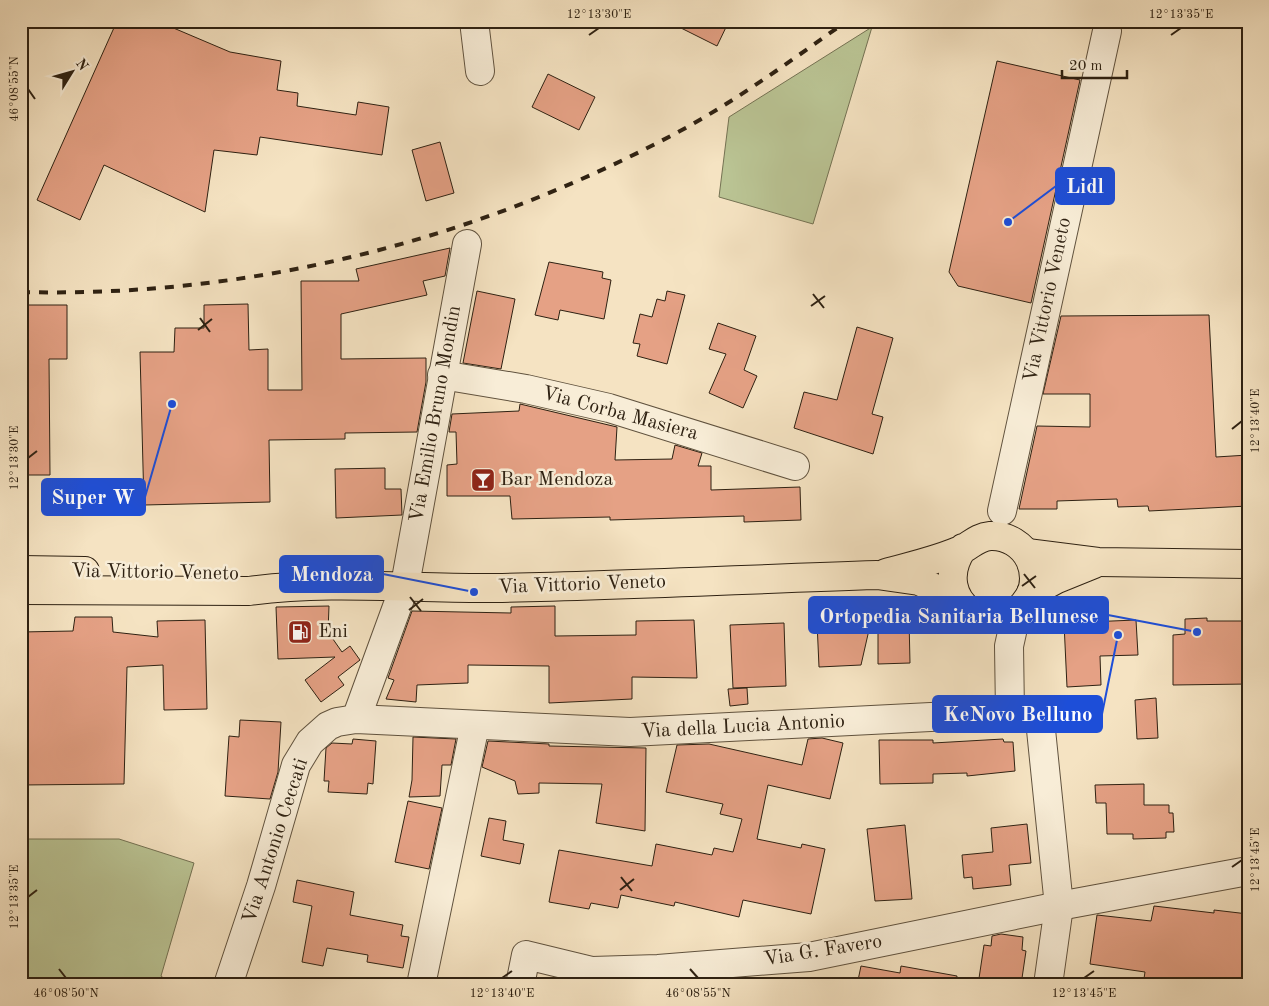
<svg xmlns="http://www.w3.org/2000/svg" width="1269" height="1006" viewBox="0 0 1269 1006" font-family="'Old Standard TT',serif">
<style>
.green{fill:#bac494;stroke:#747253}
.building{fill:#e5a185;stroke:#2e2112}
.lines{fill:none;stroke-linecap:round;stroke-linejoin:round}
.minor-casing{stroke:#60523e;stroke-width:30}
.major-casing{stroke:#2e2112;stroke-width:30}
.minor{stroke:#f8edd7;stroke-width:28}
.major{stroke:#f5e3c2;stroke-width:28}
.rail{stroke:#2e2112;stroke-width:4;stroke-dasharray:9 9;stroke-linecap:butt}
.ticks{fill:none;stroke:#2e2112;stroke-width:2}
.labels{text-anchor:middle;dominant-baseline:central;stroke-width:5;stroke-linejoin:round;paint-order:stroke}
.street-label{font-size:20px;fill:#2e2112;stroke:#f8edd7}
.poi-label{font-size:20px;fill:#2e2112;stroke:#f8edd7;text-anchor:start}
.leader{fill:none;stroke:#1d4ed8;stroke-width:2}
.callout-dot{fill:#1d4ed8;stroke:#f8edd7;stroke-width:2}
.callout{fill:#1d4ed8;stroke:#1d4ed8;stroke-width:2}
.callout-label{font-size:21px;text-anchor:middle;font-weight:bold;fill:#fff}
.neatline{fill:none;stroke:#2e2112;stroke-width:2}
.ticks-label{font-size:12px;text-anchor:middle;fill:#2e2112}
</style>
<rect width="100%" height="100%" fill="#f5e3c2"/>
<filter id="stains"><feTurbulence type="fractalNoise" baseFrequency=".004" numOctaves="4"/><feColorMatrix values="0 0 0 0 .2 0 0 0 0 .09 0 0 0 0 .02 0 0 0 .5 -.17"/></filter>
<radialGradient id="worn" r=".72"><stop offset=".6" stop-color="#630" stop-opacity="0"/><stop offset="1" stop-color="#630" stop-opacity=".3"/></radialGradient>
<!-- green -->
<g class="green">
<path d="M872 27 813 224 719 197 729 117Z"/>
<path d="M21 839H119L194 863 161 976 172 985H21Z"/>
</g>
<!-- building -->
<g class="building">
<path d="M117 21H157L230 52 281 61 277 90 298 93 297 106 356 115 358 102 389 107 382 155 260 137 257 155 214 150 205 212 104 165 80 220 37 200Z"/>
<path d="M667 21H729L717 46Z"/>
<path d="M997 61 1080 80 1031 303 958 286 949 272Z"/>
<path d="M548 74 595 97 579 130 532 107Z"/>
<path d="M440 142 454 193 426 201 412 150Z"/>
<path d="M450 248 445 276 423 281 427 295 341 314V359L426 358V382L417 432 345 433V439L269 440 270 502 144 505 140 352H174L175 328H204V305L248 304 249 350 268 349V390H302L301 281H359L356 269Z"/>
<path d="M549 262 603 272 602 278 611 280 604 319 560 310 558 320 535 315Z"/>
<path d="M477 291 515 299 501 369 463 363Z"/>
<path d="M667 291 685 295 667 364 637 356 640 344 633 343 640 314 652 317 657 299 665 301Z"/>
<path d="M21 305H67V359H49L50 475H21Z"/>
<path d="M1209 315 1216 457 1248 455V506L1149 511 1148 506 1118 507 1117 499 1057 501V509H1019L1037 426 1090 427V394H1043L1061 316Z"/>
<path d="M718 323 756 336 744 370 757 376 743 408 709 393 726 354 709 349Z"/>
<path d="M857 327 893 338 872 414 883 417 873 454 794 428 804 392 837 400Z"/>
<path d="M520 404 617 427 615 460 672 459 675 445 702 453 698 466H711V490L800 487 801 520 744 522V516L610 520V517L512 519 510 496H447V465L457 464 456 432H449L452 414 519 411Z"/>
<path d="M385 468V489H401L402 515 336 518 335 469Z"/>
<path d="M329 606 328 632 342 652 350 646 360 660 338 677 344 685 321 702 305 680 335 657 278 659 276 607Z"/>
<path d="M555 606V636L636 635V621L694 620 697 678 632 677V699L549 703V666L468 665V683L417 685 416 702 386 699 394 680 388 678 412 611 511 613V607Z"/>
<path d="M75 617H112L113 632 158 637 157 621 205 620 207 709 164 710 163 665 127 667 124 784 21 785V632L73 631Z"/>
<path d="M1207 618V621H1248V684L1173 685V635L1185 634V619Z"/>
<path d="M909 619 910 663 878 664V620Z"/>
<path d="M1136 620 1138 655 1100 656 1101 685 1067 687 1064 623Z"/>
<path d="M871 621 861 665 819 667 817 622Z"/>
<path d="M784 623 786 686 733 688 730 625Z"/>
<path d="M747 688 748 704 730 706 728 689Z"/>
<path d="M1156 698 1158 738 1137 739 1135 700Z"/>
<path d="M240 720 281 722 278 772 270 799 225 796 229 736 239 737Z"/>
<path d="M413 737 456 739 451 765H442L440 796 409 797 412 780Z"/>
<path d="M822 738 843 743 830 799 768 785 757 839 801 848 802 844 825 849 811 914 743 900 739 917 675 902 674 906 621 895 618 908 591 903 589 909 549 902 559 850 652 866 656 844 712 855 714 848 733 852 742 819 720 814 723 804 666 792 677 745 709 744 802 765 808 739Z"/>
<path d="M353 739 376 741 373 784 368 783 367 794 328 792 329 781H324L326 748 332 743 352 744Z"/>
<path d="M1003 739 1004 742H1013L1015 771 967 776V773L933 774V783L880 784 879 740H933V743Z"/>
<path d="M488 741 549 744V746L646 748 645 831 596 823 602 784 539 783V793L518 794 515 781 482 767Z"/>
<path d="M1144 784V805H1169V813H1173L1174 832H1166V838L1133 839V834H1107L1106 803H1096L1095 785Z"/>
<path d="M408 801 442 808 429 869 395 862Z"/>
<path d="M489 818 506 821 503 840 524 844 520 864 481 856Z"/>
<path d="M1027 824 1031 863 1009 865 1011 885 973 889 972 877 964 878 962 855 993 852 991 828Z"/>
<path d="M905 825 912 899 875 901 867 829Z"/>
<path d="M297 880 354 892 350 915 403 925 401 936 409 937 403 968 367 962 368 955 327 948 323 966 302 962 312 906 293 902Z"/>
<path d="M1154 906 1214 913V910L1248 914V985H1143L1145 972 1090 964 1097 915 1151 921Z"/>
<path d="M1001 934 1023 937 1022 950 1026 951 1021 985H978L984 945 991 946 992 936Z"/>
<path d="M861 966 900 973 901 966 957 976 956 985H857Z"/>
</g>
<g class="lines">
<defs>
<g id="minor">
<path d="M474 21 480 71"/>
<path d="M442 375 526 389 609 408 795 466"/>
<path d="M1002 511 1107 31"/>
<path d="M1017 610 1009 646 1010 713H1033L1040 720 1059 906 1048 985"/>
<path d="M356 719 405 585 467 244"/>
<path d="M228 985 261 886 296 765 310 742 328 726 337 722 356 719 630 732 1010 713"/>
<path d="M421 985 475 725"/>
<path d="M520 985 526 955 592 971 658 969 809 957 1059 906 1248 871"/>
</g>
<g id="major">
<path d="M1027 553 1098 562 1248 564"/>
<path d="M21 570 85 571"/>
<path d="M886 573C911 566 939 560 963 549 972 544 978 537 990 536 1007 535 1023 545 1030 560 1035 571 1036 586 1029 597 998 648 926 601 963 548"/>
<path d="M21 590 249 591C331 580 413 589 495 588 622 586 750 579 877 575L919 581 958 599"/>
<path d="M1031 593 1057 579 1094 564"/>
</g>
</defs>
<!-- minor casing -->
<use href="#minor" class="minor-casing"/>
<!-- major casing -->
<use href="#major" class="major-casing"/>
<!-- minor -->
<use href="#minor" class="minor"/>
<!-- major -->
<use href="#major" class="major"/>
<!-- rail -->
<path class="rail" d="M21 292C252 298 477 240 680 131 739 99 793 59 847 21"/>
</g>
<!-- ticks -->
<path class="ticks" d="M589 35 599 28M1171 35 1181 28M28 89 35 99M813 294 824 308M811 306 825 296M200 318 210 332M198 330 212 319M1232 429 1242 421M28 458 37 451M1024 574 1035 588M1022 586 1036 576M410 597 421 611M409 610 423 599M1232 867 1242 860M621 877 632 891M620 890 634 879M28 897 37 890M59 969 66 978M690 969 698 978M502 978 512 971M1084 978 1094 971"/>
<!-- icons -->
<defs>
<symbol id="bar-square" viewBox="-11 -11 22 22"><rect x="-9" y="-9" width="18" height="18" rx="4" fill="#8f2418" stroke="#f8edd7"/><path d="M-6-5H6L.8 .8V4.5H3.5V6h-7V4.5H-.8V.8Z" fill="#fff"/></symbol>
<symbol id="fuel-square" viewBox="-11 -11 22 22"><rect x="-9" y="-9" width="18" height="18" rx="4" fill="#8f2418" stroke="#f8edd7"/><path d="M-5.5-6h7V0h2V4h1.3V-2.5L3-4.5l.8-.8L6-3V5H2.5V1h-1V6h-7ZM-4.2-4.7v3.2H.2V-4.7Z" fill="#fff"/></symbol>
</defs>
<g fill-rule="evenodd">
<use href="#bar-square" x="469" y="466" width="28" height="28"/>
<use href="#fuel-square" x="286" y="618" width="28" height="28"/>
</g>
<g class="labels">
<!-- street labels -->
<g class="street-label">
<text transform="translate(1048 300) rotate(-78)">Via Vittorio Veneto</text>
<text transform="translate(436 414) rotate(-80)">Via Emilio Bruno Mondin</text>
<text transform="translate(620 414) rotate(15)">Via Corba Masiera</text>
<text transform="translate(155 573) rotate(1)">Via Vittorio Veneto</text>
<text transform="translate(582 585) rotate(-2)">Via Vittorio Veneto</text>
<text transform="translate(743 727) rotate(-3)">Via della Lucia Antonio</text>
<text transform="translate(276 841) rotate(-72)">Via Antonio Ceccati</text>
<text transform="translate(823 951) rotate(-9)">Via G. Favero</text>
</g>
<!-- poi labels -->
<g class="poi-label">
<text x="500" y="480">Bar Mendoza</text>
<text x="318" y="632">Eni</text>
</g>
</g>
<!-- callouts -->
<path class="leader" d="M1008 222L1056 186M172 404L145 497M474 592L383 574M1197 632L1108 615M1118 635L1102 714"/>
<g class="callout-dot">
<circle cx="1008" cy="222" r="5"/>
<circle cx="172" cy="404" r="5"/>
<circle cx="474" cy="592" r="5"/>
<circle cx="1197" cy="632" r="5"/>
<circle cx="1118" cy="635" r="5"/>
</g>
<g class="callout">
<rect x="1056" y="168" width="58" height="36" rx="5"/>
<rect x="42" y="479" width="103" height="36" rx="5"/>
<rect x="280" y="556" width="103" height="36" rx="5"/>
<rect x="809" y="597" width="299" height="36" rx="5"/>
<rect x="933" y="696" width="169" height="36" rx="5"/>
</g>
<g class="callout-label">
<text x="1085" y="193">Lidl</text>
<text x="93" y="504">Super W</text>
<text x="332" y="581">Mendoza</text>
<text x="959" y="623">Ortopedia Sanitaria Bellunese</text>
<text x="1018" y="721">KeNovo Belluno</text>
</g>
<!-- margin -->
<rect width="1269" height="1006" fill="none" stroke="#f5e3c2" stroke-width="55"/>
<!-- north arrow -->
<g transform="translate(72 72) rotate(53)" stroke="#f8edd7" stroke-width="4" paint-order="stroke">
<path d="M0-4L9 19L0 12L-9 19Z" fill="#2e2112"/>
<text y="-8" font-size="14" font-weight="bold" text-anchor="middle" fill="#2e2112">N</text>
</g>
<!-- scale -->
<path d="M1062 70v8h65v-8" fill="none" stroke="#2e2112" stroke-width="2.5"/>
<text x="1069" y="70" font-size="15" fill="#2e2112" stroke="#f8edd7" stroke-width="4" paint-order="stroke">20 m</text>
<rect x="28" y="28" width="1214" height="950" class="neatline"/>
<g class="ticks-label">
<text x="599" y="18">12°13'30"E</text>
<text x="1181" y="18">12°13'35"E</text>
<text transform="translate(14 89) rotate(-90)" y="4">46°08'55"N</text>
<text transform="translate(1255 421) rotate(-90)" y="4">12°13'40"E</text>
<text transform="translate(14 458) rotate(-90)" y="4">12°13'30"E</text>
<text transform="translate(1255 860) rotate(-90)" y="4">12°13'45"E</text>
<text transform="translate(14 897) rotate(-90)" y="4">12°13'35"E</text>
<text x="66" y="997">46°08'50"N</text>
<text x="502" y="997">12°13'40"E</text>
<text x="698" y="997">46°08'55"N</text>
<text x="1084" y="997">12°13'45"E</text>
</g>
<rect width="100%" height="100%" filter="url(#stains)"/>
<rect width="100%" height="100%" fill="url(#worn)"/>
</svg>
